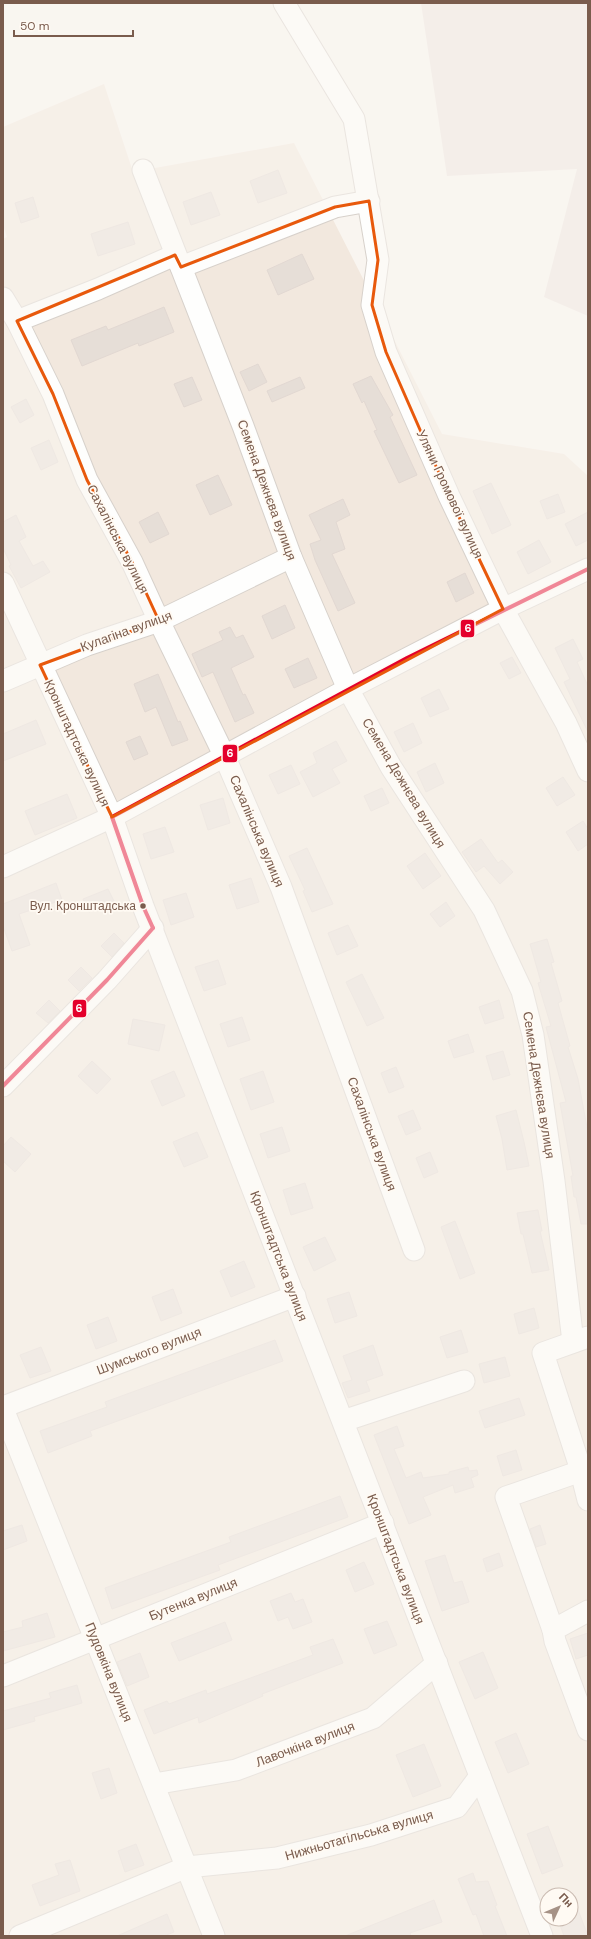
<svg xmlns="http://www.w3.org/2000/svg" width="591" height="1939" viewBox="0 0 591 1939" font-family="'DM Sans',sans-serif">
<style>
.residential{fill:#f2e8de;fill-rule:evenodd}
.industrial{fill:#ede5e0}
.building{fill:#e6ded7;stroke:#e2d8d2}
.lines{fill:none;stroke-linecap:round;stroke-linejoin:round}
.minor-casing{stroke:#d7d1cb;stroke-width:23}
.minor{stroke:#fefefd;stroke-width:21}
.bus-1-casing{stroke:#fffaf3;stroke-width:7}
.bus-1{stroke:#e4002b;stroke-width:4}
.marked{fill:none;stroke:#e8590c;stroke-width:3;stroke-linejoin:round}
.bus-dot{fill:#7a5c4d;stroke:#fffaf3;stroke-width:1.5}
.labels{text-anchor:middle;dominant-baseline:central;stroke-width:3.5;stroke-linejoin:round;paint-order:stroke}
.bus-label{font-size:12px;fill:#7a5c4d;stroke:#fffaf3;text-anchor:end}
.street-label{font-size:13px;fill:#7a5c4d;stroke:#fffaf3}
.line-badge{stroke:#fffaf3;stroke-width:1.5}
.badge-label{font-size:11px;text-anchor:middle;font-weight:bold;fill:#fff}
</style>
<rect width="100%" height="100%" fill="#f9f5f0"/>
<!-- residential -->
<path class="residential" d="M104 84 133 172 294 143 442 434 564 454 588 476V1936H3V239L7 237 3 225V127ZM547 1895H571V1919H547Z"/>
<!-- industrial -->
<path class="industrial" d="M421 3H588V316L544 297 577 169 447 176Z"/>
<!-- building -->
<g class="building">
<path d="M278 170 287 193 258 203 250 181Z"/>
<path d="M211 192 220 215 191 225 183 202Z"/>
<path d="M33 197 39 217 21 223 15 203Z"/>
<path d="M128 222 135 244 98 256 91 234Z"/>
<path d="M302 254 314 279 278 295 267 270Z"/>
<path d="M164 307 174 332 139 346 138 343 82 366 71 340 106 326 108 330Z"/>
<path d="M258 364 267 382 249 391 240 372Z"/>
<path d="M371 376 393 415 390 417 417 475 399 483 374 431 377 430 364 401 362 403 353 384Z"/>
<path d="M192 377 202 400 184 407 174 384Z"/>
<path d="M300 377 305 388 272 402 267 391Z"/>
<path d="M26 399 34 415 20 423 11 407Z"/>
<path d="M49 440 58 462 41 470 31 448Z"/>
<path d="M218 475 232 505 210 515 196 485Z"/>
<path d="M491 483 511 525 492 534 473 491Z"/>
<path d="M558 494 565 512 547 519 540 501Z"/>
<path d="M343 499 350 515 336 522 345 549 332 554 355 603 338 611 315 560 310 544 321 540 309 515Z"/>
<path d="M158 512 169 534 150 543 139 522Z"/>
<path d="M588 512V540L576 546 565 524Z"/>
<path d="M16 515 26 537 19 541 33 566 43 561 50 572 21 588 9 566 11 565 3 548V522Z"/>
<path d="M539 540 551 562 528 574 517 552Z"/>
<path d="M465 573 474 593 456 602 447 582Z"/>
<path d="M285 605 295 628 272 639 262 616Z"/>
<path d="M230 627 236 638 243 635 254 657 231 668 243 695 245 694 254 713 235 722 213 672 202 677 192 654 223 640 219 632Z"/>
<path d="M573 639 583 659 577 662 588 686V732L564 682 570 679 555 648Z"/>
<path d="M512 657 521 673 509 679 500 663Z"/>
<path d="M308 658 317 678 294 688 285 669Z"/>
<path d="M158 674 178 722 180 721 188 740 172 746 156 707 145 712 134 684Z"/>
<path d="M439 689 449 709 430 717 421 698Z"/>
<path d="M36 720 46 744 3 761V734Z"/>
<path d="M413 723 422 743 404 752 394 732Z"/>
<path d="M140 736 148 754 134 760 126 742Z"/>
<path d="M336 741 347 761 332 769 340 783 313 797 300 772 317 763 313 753Z"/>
<path d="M435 763 444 783 426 792 417 772Z"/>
<path d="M291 765 300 784 278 794 269 775Z"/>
<path d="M563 777 575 795 557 806 546 788Z"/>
<path d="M382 788 389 803 371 811 364 796Z"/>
<path d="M67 794 77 818 35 835 25 811Z"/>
<path d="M223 798 230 823 208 830 200 805Z"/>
<path d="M583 821 588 829V844L578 851 566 832Z"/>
<path d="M165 827 174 852 151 859 143 834Z"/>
<path d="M481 839 498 863 502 860 513 872 500 884 484 866 476 872 462 852Z"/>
<path d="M307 848 333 904 312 912 303 891 305 890 289 856Z"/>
<path d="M425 853 441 876 423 889 407 866Z"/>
<path d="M251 878 259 902 237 909 229 885Z"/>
<path d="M56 883 62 900 19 914 30 945 12 951 3 926V904Z"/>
<path d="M108 889 114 901 89 912 83 899Z"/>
<path d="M186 893 194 917 171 925 163 900Z"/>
<path d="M446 902 455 916 440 927 430 914Z"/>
<path d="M348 925 358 946 337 955 328 933Z"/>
<path d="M114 933 124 943 112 957 101 946Z"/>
<path d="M547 939 554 962 551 963 562 1001 558 1003 570 1046 568 1047 578 1079 588 1133V1224H581L576 1197H574L571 1176H573L560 1103 566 1102 546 1027 551 1026 538 983 541 982 530 944Z"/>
<path d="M218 960 226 984 204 991 195 967Z"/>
<path d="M81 967 92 978 79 991 68 980Z"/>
<path d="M362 974 384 1018 367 1026 346 982Z"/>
<path d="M49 1000 60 1011 48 1023 36 1013Z"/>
<path d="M499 1000 504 1018 485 1024 479 1007Z"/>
<path d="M242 1017 250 1040 228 1047 220 1024Z"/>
<path d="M133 1019 165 1025 159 1051 128 1044Z"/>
<path d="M468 1034 474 1052 454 1058 448 1041Z"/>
<path d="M503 1051 510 1075 493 1080 486 1056Z"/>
<path d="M92 1061 111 1079 97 1094 78 1076Z"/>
<path d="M396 1067 404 1087 389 1093 381 1073Z"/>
<path d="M174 1071 185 1096 162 1106 151 1081Z"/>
<path d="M263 1071 274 1102 251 1110 240 1079Z"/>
<path d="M413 1110 421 1129 406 1135 398 1116Z"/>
<path d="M516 1110 524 1142 529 1166 507 1170 502 1139 496 1116Z"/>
<path d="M282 1127 290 1151 268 1158 260 1134Z"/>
<path d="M197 1132 208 1157 184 1167 173 1142Z"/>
<path d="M11 1137 31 1154 15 1172 3 1161V1146Z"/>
<path d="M430 1152 438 1172 424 1178 416 1158Z"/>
<path d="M305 1183 313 1208 291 1215 283 1190Z"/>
<path d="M538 1210 542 1231H540L549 1270 532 1273 523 1234H521L517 1213Z"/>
<path d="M455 1221 475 1273 460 1279 441 1227Z"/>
<path d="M325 1237 336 1260 314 1271 303 1247Z"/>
<path d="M244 1261 255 1287 231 1297 220 1271Z"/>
<path d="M173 1289 182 1313 161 1321 152 1297Z"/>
<path d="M349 1292 357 1316 335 1323 327 1299Z"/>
<path d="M534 1308 539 1328 519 1334 514 1314Z"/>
<path d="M108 1317 117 1341 96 1349 87 1325Z"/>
<path d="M461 1330 468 1352 447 1358 440 1337Z"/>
<path d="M275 1340 283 1361 90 1431 92 1436 48 1453 40 1431 107 1407 105 1402Z"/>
<path d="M373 1345 383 1375 366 1381 370 1391 348 1398 342 1383 352 1380 343 1356Z"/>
<path d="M41 1347 51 1371 30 1378 20 1355Z"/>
<path d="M505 1357 510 1376 484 1383 479 1364Z"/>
<path d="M519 1398 525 1415 485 1428 479 1411Z"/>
<path d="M397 1426 404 1446 394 1449 406 1478 421 1472 423 1478 449 1474V1472L468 1467 469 1471 477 1470 478 1475 471 1478 474 1487 455 1493 453 1485 423 1497 431 1515 409 1524 374 1435Z"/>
<path d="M516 1450 522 1470 503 1476 497 1456Z"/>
<path d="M340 1496 348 1517 218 1565 220 1570 112 1609 105 1588 231 1542 229 1537Z"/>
<path d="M22 1525 27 1541 3 1550V1531Z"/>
<path d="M540 1525 546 1544 536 1547 530 1529Z"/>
<path d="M499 1553 503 1566 487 1572 483 1559Z"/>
<path d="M445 1555 454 1583 462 1581 469 1602 442 1611 425 1561Z"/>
<path d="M364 1562 374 1584 355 1592 346 1570Z"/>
<path d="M291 1593 295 1602 303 1599 312 1622 293 1629 288 1617 278 1621 270 1601Z"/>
<path d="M47 1613 55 1637 3 1651V1632L23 1627 22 1621Z"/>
<path d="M387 1621 397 1645 374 1654 364 1629Z"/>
<path d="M225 1622 232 1640 179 1661 171 1643Z"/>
<path d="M588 1633V1655L576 1659 570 1639Z"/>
<path d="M333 1639 343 1663 262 1694 263 1696 199 1723 198 1717 154 1734 144 1710 167 1701 169 1704 206 1690 207 1694 313 1655 310 1647Z"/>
<path d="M483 1652 498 1688 475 1699 459 1662Z"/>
<path d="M140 1653 149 1677 127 1686 117 1662Z"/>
<path d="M77 1685 82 1703 34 1717 35 1721 3 1730V1711L51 1698 49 1693Z"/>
<path d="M516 1733 529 1764 508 1773 495 1742Z"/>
<path d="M424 1744 441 1786 413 1797 396 1755Z"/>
<path d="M109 1768 117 1793 101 1799 92 1773Z"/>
<path d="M548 1826 563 1866 542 1874 527 1834Z"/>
<path d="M136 1844 144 1865 125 1872 118 1851Z"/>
<path d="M70 1860 80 1891 40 1906 32 1885 59 1875 55 1864Z"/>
<path d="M473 1873 476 1882 488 1881 497 1905 495 1906 507 1936H484L476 1914 473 1915 458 1879Z"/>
<path d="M571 1894H572L588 1936H564L558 1919H571Z"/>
<path d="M434 1900 442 1922 410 1933 411 1936H345Z"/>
<path d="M167 1914 174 1932 164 1936H117Z"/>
</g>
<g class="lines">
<defs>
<g id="minor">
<path d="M284 3 354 119 378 260 372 305 386 352 449 496 503 609 566 723 588 771"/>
<path d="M143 170 243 426 291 557 348 689 391 767 484 910 522 991 533 1035 554 1181 573 1342"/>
<path d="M181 267 335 207 369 201"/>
<path d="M3 298 17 321 53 394 87 480 132 562 159 621 224 755 281 887 414 1250"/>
<path d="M17 321 98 289 175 255"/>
<path d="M3 583 112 817 143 906 542 1936"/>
<path d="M3 681 87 645 159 621 291 557"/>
<path d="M3 867 112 817 348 689 503 609 588 569"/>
<path d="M3 1086 107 980 153 928"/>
<path d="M588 1337 543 1353 579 1464 588 1500"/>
<path d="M3 1407 295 1296"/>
<path d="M3 1409 214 1936"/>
<path d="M343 1421 464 1381"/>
<path d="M588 1611 553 1630 555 1641 588 1730"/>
<path d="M553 1630 506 1497 581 1471"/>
<path d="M3 1676 383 1523"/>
<path d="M154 1784 236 1770 373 1718 437 1663"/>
<path d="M20 1936 187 1867 277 1858 371 1835 457 1807 480 1776"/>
</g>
</defs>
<!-- minor casing -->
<use href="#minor" class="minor-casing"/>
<!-- minor -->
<use href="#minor" class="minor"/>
<defs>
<g id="bus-1">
<path d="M112 817 407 658 588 569"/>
<path d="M112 817 143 906 153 928"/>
<path d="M3 1086 107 980 153 928"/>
</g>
</defs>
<!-- bus-1 casing -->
<use href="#bus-1" class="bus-1-casing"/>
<!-- bus-1 -->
<use href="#bus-1" class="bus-1"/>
</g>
<!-- marked area -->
<path d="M0 0H591V1939H0ZM369 201 378 260 372 305 386 352 449 496 503 609 112 817 40 665 159 621 132 562 87 480 53 394 17 321 175 255 181 267 335 207Z" fill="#f9f5f0" fill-opacity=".55" fill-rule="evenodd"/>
<path class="marked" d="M369 201 378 260 372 305 386 352 449 496 503 609 112 817 40 665 159 621 132 562 87 480 53 394 17 321 175 255 181 267 335 207Z"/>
<!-- markers -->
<circle class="bus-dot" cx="143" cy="906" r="3.5"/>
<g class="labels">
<!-- bus labels -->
<g class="bus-label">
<text x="136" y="906">Вул. Кронштадська</text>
</g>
<!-- street labels -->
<g class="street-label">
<text transform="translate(267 490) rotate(70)">Семена Дежнєва вулиця</text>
<text transform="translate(450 494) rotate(65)">Уляни Громової вулиця</text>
<text transform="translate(118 539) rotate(63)">Сахалінська вулиця</text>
<text transform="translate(126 631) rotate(-20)">Кулагіна вулиця</text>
<text transform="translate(77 743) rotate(65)">Кронштадтська вулиця</text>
<text transform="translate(404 783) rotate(59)">Семена Дежнєва вулиця</text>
<text transform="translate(257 831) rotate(67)">Сахалінська вулиця</text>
<text transform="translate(539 1085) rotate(81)">Семена Дежнєва вулиця</text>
<text transform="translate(372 1134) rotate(70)">Сахалінська вулиця</text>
<text transform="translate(279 1256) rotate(69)">Кронштадтська вулиця</text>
<text transform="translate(149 1351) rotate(-21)">Шумського вулиця</text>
<text transform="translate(396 1559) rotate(69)">Кронштадтська вулиця</text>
<text transform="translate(193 1599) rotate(-22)">Бутенка вулиця</text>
<text transform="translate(109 1672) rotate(68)">Пудовкіна вулиця</text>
<text transform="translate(305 1744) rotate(-21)">Лавочкіна вулиця</text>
<text transform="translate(359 1835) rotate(-16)">Нижньотагільська вулиця</text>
</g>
</g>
<g class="line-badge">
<rect x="460" y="619" width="15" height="19" rx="4" fill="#e4002b"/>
<rect x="222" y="744" width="16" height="19" rx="4" fill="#e4002b"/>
<rect x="72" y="999" width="15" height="19" rx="4" fill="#e4002b"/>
</g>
<g class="badge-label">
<text x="468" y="632">6</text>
<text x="230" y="757">6</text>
<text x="79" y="1012">6</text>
</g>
<!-- border -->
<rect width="591" height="1939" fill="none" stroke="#7a5c4d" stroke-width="8"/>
<!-- north arrow -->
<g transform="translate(559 1907) rotate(46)"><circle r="19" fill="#fffaf3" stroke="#cabbb1"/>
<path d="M0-3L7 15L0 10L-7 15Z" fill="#a69286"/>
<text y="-6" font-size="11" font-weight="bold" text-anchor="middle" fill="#7a5c4d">Пн</text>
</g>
<!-- scale -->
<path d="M14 30v6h119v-6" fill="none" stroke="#7a5c4d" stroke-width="2"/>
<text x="20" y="30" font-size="12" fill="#7a5c4d" stroke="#fffaf3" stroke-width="3" paint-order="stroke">50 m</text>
</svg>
